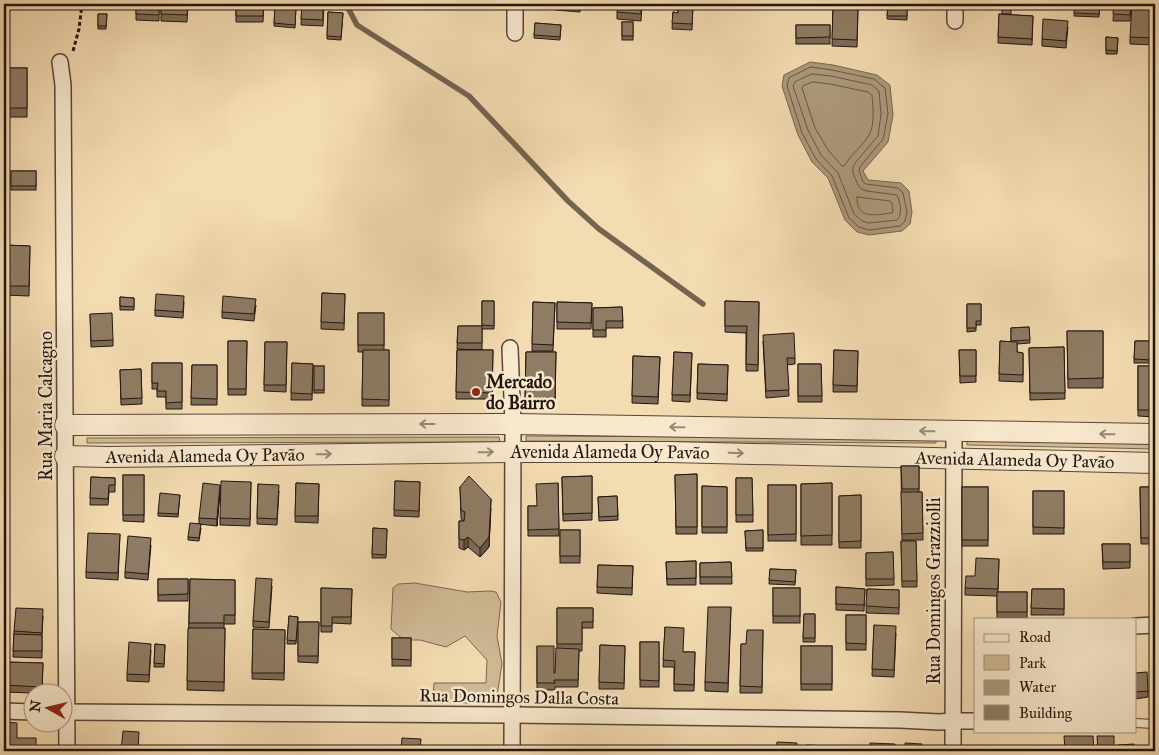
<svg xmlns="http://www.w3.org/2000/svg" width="1159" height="755" viewBox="0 0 1159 755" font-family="'IM FELL Great Primer',serif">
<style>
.green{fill:#d0ba96;stroke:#786853}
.water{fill:#ac987b;stroke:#746450}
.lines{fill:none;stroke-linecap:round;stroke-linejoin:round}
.shore{stroke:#665646;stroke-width:1}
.stream{stroke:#746450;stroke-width:5.5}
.service-casing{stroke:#564738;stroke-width:10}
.minor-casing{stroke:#564738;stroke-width:18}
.tertiary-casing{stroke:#564738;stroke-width:22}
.path{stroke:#211510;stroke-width:3;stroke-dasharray:4 2.5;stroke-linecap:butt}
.service{stroke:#f8e8cd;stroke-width:8}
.minor{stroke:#f8e8cd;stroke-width:15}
.tertiary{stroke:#f8e8cd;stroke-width:20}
.wall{fill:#7b6b56;stroke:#211510}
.shaded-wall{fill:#645746;stroke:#211510}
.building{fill:#8f7c64;stroke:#211510}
.oneway{stroke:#978978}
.poi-dot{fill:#8f2418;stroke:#f8e8cd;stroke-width:2}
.labels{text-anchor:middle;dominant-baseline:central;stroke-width:5;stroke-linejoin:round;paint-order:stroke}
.poi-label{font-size:18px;font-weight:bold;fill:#211510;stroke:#f8e8cd;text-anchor:start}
.street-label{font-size:18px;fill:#211510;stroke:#f8e8cd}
</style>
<rect width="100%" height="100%" fill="#f4dcb2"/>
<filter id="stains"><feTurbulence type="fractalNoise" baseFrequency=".004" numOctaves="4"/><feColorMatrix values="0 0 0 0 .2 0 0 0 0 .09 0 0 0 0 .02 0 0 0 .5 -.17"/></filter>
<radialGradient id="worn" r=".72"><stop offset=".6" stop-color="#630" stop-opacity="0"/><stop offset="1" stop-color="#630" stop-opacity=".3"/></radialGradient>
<!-- green -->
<g class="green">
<path d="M526 436 936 438V443L526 441Z"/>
<path d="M499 437 500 442 87 443V438Z"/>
<path d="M967 441 1155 444V449L967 445Z"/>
<path d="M415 583 467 592 490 591 496 592 501 602 497 636 502 664 496 702 485 704 433 701 434 683H486L487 660 465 636 446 647 420 640H407L400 637 391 629 393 588 398 584Z"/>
</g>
<!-- water -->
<path class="water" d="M810 62 833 65 877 75 890 85 893 115 888 142 863 171 868 180 901 183 909 191 912 212 910 224 902 231 869 235 857 232 845 220 828 178 812 162 798 135 782 86 784 75Z"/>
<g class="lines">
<!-- shore -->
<g class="shore">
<path d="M811 67 832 70 874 79 885 88 888 114 883 139 860 167 859 171 863 182 866 184 898 188 903 193 907 212 905 221 900 226 869 230 859 227 849 218 832 176 816 159 802 133 787 86 789 78Z"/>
<path d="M812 74 831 76 872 85 879 91 881 114 878 136 855 163 853 167V173L858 185 861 189 867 191 897 195C900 202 903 214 897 220L869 223 862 221 854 214 838 173 821 155 808 130 793 86 795 82Z"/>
<path d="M813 82 830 84 868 92 872 95C873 106 875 125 869 135 863 145 851 155 844 166H842L828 150 815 128 802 88 803 86Z"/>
<path d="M857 197 890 201 892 203 893 212 891 213C876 215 856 220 857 197Z"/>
</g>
<!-- stream -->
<path class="stream" d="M346 4 357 25 469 96 568 201 599 229 703 304"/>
<defs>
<path id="service" d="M1135 723 1155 724"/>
<g id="minor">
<path d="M955 21V4"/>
<path d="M515 33V4"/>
<path d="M60 62 63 85 67 751"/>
<path d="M510 348 513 424 512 751"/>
<path d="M1135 626 1155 625"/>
<path d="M4 711 32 712"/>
<path d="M62 712 512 715 900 720 939 722 953 721H975"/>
<path d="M953 751 954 431"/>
</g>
<g id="tertiary">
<path d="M65 425 513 424 1155 434"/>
<path id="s1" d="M65 456 108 457 512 452H670L1155 463"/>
</g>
</defs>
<!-- service casing -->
<use href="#service" class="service-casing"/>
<!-- minor casing -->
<use href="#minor" class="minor-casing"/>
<!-- tertiary casing -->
<use href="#tertiary" class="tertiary-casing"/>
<!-- path -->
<path class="path" d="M73 51 79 29 82 4"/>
<!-- service -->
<use href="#service" class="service"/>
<!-- minor -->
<use href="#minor" class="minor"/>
<!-- tertiary -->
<use href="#tertiary" class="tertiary"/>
</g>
<!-- wall -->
<g class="wall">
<path d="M4 4H27V7L4 6Z"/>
<path d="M136 4H159V21L136 20Z"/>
<path d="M161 4H188L187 22 161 21Z"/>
<path d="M236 4H264L263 22H236Z"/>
<path d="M302 4H324L323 26 301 25Z"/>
<path d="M440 4H459V5Z"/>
<path d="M555 4H580V12L555 10Z"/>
<path d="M642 4 641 21 617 19V12Z"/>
<path d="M667 4H693L692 30 672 29 673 12 678 13V10L667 9Z"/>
<path d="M888 4H907V20L887 19Z"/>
<path d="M974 4H999V6L974 5Z"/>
<path d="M1037 4H1061V9L1037 8Z"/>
<path d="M1075 4H1100L1099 17 1074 16Z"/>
<path d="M1114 4H1131L1130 21H1113Z"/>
<path d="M1155 4V45L1130 44V37Z"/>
<path d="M275 6 296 7 295 28 274 26Z"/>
<path d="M833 8 858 9 857 47 832 46Z"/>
<path d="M328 12 343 13 341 40 327 39Z"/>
<path d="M98 14H107L106 29H98Z"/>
<path d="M999 14 1033 16 1032 45 998 43Z"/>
<rect x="622" y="22" width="11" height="18"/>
<path d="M535 23 561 25 560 40 534 38Z"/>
<rect x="796" y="25" width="34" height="19"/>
<path d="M1068 27 1066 48 1042 46V39Z"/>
<path d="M1106 37 1118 38 1117 54H1106Z"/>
<rect x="4" y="68" width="23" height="49"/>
<rect x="11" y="171" width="25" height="19"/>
<path d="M4 245 30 246 29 296 4 295Z"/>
<path d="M322 293 345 294 344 330 321 329Z"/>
<path d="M120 297 134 298V310H120Z"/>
<path d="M482 301H494V329H482V350L457 349 458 326H482Z"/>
<path d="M725 301 759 302 758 371H746V333L725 332Z"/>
<path d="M184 302 183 318 155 316V310Z"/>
<path d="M533 302 555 303 553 351H532Z"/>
<path d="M557 302 592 303 591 329H557Z"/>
<path d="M967 304H981V325H976V331L967 332Z"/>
<path d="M256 305 254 321 222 318V312Z"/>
<path d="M4 306H8L9 410H4Z"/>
<path d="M622 307 623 328H606V337H593V308Z"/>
<path d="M358 313H384V350H389V406H362L363 352H358Z"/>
<path d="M90 314 113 340V346L91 347Z"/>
<path d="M1029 327 1030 343 1017 344V352L1023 353V382L999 381 1000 341 1011 342V328Z"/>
<path d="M1067 331H1103V388H1068Z"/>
<path d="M228 341H247L246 395H228Z"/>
<path d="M763 341 795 358V364L787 365 789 396 766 398Z"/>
<path d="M1135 341H1152V363H1134Z"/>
<path d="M265 342H287L286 392 264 391Z"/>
<path d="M1064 347 1065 399 1030 400 1029 348Z"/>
<path d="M457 350H493L492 399H456Z"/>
<path d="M834 350 858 351 857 392H833Z"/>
<path d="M959 350H976V382L960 383Z"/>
<path d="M526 352H556L555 404H525Z"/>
<path d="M674 352 692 353 690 402 672 401Z"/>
<path d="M633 356 660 357 658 404 632 403Z"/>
<path d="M152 363H182V409H166V397H157V389H152Z"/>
<path d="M292 363 313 364 312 400H291Z"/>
<path d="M698 364 728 365 727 401 697 399Z"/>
<path d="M798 364H821L822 402H798Z"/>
<path d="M192 365H217V405H191Z"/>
<rect x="314" y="366" width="10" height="27"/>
<path d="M1138 366H1155V417L1138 416Z"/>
<path d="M141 369 142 404 121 405 120 370Z"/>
<path d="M901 466H919V492H922L923 540H902Z"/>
<path d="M697 474V534H676L675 475Z"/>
<path d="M123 475H144V522L123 521Z"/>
<path d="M592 476V520L563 521 562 477Z"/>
<path d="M91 477 115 478V492H109L108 505H90Z"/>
<path d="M736 478H752L753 522H736Z"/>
<path d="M395 481 420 482 419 517 394 516Z"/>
<path d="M251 482 250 526 220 525V518Z"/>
<path d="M296 483 319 484 318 523 295 522Z"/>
<path d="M558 483 559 536H528V506H537Z"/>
<path d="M832 483V545H801V484Z"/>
<path d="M258 484 279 491 277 525 257 524Z"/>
<rect x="768" y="485" width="28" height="56"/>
<path d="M702 486 727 487V533H702Z"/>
<path d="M460 487 491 508 489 547 480 557 468 547 464 550 459 548V521H464L461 519Z"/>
<rect x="962" y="487" width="26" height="59"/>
<path d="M1140 487H1155V544H1141Z"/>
<path d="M220 491 217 526 199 524V518Z"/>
<rect x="1033" y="491" width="31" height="43"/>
<path d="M180 495 178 517 158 516V513Z"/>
<path d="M861 495V548H839V496Z"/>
<path d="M617 496 618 520 599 521 598 497Z"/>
<path d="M201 528 199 541 188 540V537Z"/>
<path d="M373 528 387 529 386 558H372Z"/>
<rect x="560" y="530" width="20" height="33"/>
<path d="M763 530V551H746L745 531Z"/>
<path d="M120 534 118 580 86 578V572Z"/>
<path d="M901 541H916L917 587H902Z"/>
<path d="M1102 544H1130V568L1103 569Z"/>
<path d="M151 545 148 580 125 578V572Z"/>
<path d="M893 552 894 585 866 586V553Z"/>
<path d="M999 559 998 592H1027V618H997V596L965 595V588L975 576Z"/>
<path d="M696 561V585H667L666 562Z"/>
<path d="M731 562 732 584H700V563Z"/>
<path d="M598 565 633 566 632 595 597 593Z"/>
<path d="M770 569 796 570 795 585 769 584Z"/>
<rect x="158" y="579" width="30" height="22"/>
<path d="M190 579 235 580V624H224V628H225L224 691 187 690Z"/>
<path d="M272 586 269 628 253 627V621Z"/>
<path d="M836 587 865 589 864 611 836 610Z"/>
<path d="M321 588 352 589 351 624 332 623V632H321Z"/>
<rect x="773" y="588" width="27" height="35"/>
<path d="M867 589 899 590V614L866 613Z"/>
<path d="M1032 589H1064V615H1031Z"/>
<rect x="4" y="604" width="3" height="27"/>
<path d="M731 607 728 692 705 691V682Z"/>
<path d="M557 608H593V628H582V651H579L578 687H555V690H537V646L554 673H555L557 648Z"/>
<path d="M804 614H815V642H803Z"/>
<rect x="846" y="615" width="20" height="35"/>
<path d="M43 616 42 635V658L13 657 14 631Z"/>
<path d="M289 616 298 617 296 644H287Z"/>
<path d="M298 622H319L318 663 298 662Z"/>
<path d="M874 625 896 633 894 677 872 676Z"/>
<path d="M665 627 683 652H695L694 691H674V667H663Z"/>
<path d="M253 629 285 630 284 680 252 679Z"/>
<path d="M763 630 762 693H740L741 644H746Z"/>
<rect x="392" y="638" width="19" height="28"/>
<rect x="640" y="642" width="19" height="45"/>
<path d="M155 644 165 645 164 667H154Z"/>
<path d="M600 645 625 646 624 689H599Z"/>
<rect x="801" y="646" width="31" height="44"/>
<path d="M151 650 149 682 127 681V674Z"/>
<path d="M5 662 43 663 42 692 32 693 4 692Z"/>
<path d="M1135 673 1148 691V697L1135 699Z"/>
</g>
<!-- shaded-wall -->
<g class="shaded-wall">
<path d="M220 485V491L217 526V519Z"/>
<path d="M491 499 489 547 480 557V548Z"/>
<path d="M468 537V547L464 550V540Z"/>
</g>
<!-- building -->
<g class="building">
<path d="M136 4H159V15L136 14Z"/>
<path d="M161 4H188L187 15 161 14Z"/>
<path d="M236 4H264L263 16H236Z"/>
<path d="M302 4H323V20L301 19Z"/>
<path d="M555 4H580V5Z"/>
<path d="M618 4H641V14L617 12Z"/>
<path d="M679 4H693L692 24 672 23 673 12 678 13Z"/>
<path d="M844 4H854V9H843Z"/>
<path d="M888 4H907V16H887Z"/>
<rect x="1002" y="4" width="9" height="10"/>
<path d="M1075 4H1100L1099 14 1074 13Z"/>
<path d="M1114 4H1131L1130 15 1113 14Z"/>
<path d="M1132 4H1155V38L1130 37Z"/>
<path d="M275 6 296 7 295 25 274 23Z"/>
<path d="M833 8 858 9 857 40 832 39Z"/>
<path d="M328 12 343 13 341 37 327 36Z"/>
<path d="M98 14H107L106 26H98Z"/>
<path d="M999 14 1033 16 1032 39 998 37Z"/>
<path d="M1043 19 1068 21 1066 41 1042 39Z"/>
<rect x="622" y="22" width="11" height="14"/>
<path d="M535 23 561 25 560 37 534 35Z"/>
<path d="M796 25H830V37L796 38Z"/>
<path d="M1106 37 1118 38 1117 51 1106 50Z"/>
<rect x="4" y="68" width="23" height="40"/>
<rect x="11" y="171" width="25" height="15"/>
<path d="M4 245 30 246 29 286H4Z"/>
<path d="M322 293 345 294 344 323 321 322Z"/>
<path d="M156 294 184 296 183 312 155 310Z"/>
<path d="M223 296 256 299 254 314 222 312Z"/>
<path d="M120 297 134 298V307L120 306Z"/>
<path d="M482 301H494V326L482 325Z"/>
<path d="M725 301 759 302 758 365 746 364 747 326H725Z"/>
<path d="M533 302 555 303 553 345 532 344Z"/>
<path d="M557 302 592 303 591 323 557 322Z"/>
<path d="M967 304H981V321H976V328H967Z"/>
<path d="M4 306H8L9 400H4Z"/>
<path d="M622 307 623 321H606V330H593V308Z"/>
<path d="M112 313 113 340 91 341 90 314Z"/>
<rect x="358" y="313" width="26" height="32"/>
<path d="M458 326H482V343H457Z"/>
<path d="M1029 327 1030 340 1011 341V328Z"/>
<path d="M1067 331H1103V378L1068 379Z"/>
<path d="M794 333 795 358H787L789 390 766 391 763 335Z"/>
<path d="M228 341H247L246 389H228Z"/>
<path d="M1000 341 1017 342V352L1023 353V375L999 374Z"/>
<path d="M1135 341H1152V360L1134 359Z"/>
<path d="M265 342H287L286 385H264Z"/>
<path d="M1064 347 1065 393H1030L1029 348Z"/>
<path d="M363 350H389V400L362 399Z"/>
<path d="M457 350H493L492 393 456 392Z"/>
<path d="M834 350 858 351 857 386 833 385Z"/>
<path d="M959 350H976V376H960Z"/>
<path d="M526 352H556L555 398H525Z"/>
<path d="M674 352 692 353 690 395H672Z"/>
<path d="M633 356 660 357 658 397 632 396Z"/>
<path d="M152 363H182V402L166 403V391H157L158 383H152Z"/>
<path d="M292 363 313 364 312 394 291 393Z"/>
<path d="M698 364 728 365 727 394 697 393Z"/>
<path d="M798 364H821L822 396H798Z"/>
<path d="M192 365H217V399L191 398Z"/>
<rect x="314" y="366" width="10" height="24"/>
<rect x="1138" y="366" width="17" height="44"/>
<path d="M141 369 142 398 121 399 120 370Z"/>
<rect x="4" y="459" width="2" height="14"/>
<path d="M901 466H919V489H902Z"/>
<path d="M697 474V527H676L675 475Z"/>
<rect x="123" y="475" width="21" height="40"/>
<path d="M469 476 491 499 489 537 480 548 468 537 464 540 459 539V521H464L465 512 461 510 460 487Z"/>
<path d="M592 476V513L563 514 562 477Z"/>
<path d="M91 477 115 478V485H109L108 499 90 498Z"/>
<path d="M736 478H752L753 515H736Z"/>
<path d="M221 481 251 482 250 519 220 518Z"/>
<path d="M395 481 420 482 419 511 394 510Z"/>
<path d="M203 483 220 485 217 519 199 518Z"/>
<path d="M296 483 319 484 318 516H295Z"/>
<path d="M558 483 559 529 528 530V506H537L536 484Z"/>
<path d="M832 483V535L801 536V484Z"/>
<path d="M258 484 279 485 277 519 257 518Z"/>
<path d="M768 485H796V534L768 535Z"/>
<path d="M702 486 727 487V527H702Z"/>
<rect x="962" y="487" width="26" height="53"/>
<path d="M1140 487H1155V538H1141Z"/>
<path d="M1033 491H1064V528L1033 527Z"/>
<path d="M901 492H922L923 533 902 534Z"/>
<path d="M160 493 180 495 178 514 158 513Z"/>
<path d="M861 495V541L839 542V496Z"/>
<path d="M617 496 618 516 599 517 598 497Z"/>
<path d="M190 523 201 524 199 538 188 537Z"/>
<path d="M373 528 387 529 386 555 372 554Z"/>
<rect x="560" y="530" width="20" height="26"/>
<path d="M763 530V548H746L745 531Z"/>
<path d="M88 533 120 534 118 573 86 572Z"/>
<path d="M128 536 151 538 148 574 125 572Z"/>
<path d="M901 541H916L917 581H902Z"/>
<path d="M1102 544H1130V562H1103Z"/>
<path d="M893 552 894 579H866V553Z"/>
<path d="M976 558 999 559 998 589 965 588 966 576H975Z"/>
<path d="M696 561V578L667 579 666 562Z"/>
<path d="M731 562 732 577H700V563Z"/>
<path d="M598 565 633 566 632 588 597 587Z"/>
<path d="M770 569 796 570 795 582 769 580Z"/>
<path d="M256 578 272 579 269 622 253 621Z"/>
<path d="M158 579H188V594L158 595Z"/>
<path d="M190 579 235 580V615H224V623H189Z"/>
<path d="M836 587 865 589 864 605 836 604Z"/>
<path d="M321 588 352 589 351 617H332V626H321Z"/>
<rect x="773" y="588" width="27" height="28"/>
<path d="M867 589 899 590V608L866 606Z"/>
<path d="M1032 589H1064V609L1031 608Z"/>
<rect x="997" y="592" width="30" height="20"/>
<rect x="4" y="604" width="3" height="24"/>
<path d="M708 607H731L728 683 705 682Z"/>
<path d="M16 608 43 609 42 633 14 631Z"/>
<path d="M557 608H593V622H582V644H557Z"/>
<path d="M804 614H815V638H803Z"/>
<path d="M846 615H866V644L846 643Z"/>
<path d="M289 616 298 617 296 641 287 640Z"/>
<path d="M298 622H319L318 656H298Z"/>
<path d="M874 625 896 626 894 670 872 669Z"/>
<path d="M665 627 684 628 683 652H695L694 685 674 684 675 661 663 660Z"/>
<path d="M188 628H225L224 682 187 681Z"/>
<path d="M253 629 285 630 284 673H252Z"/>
<path d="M747 630H763L762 687 740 686 741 644H746Z"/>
<path d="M14 634 42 635V651H13Z"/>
<path d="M392 638H411V660L392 659Z"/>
<path d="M129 642 151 644 149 675 127 674Z"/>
<path d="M640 642H659V681L640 680Z"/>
<path d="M155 644 165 645 164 664 154 663Z"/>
<path d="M600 645 625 646 624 683 599 682Z"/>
<path d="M537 646H554V673H555L556 648 579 649 578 680H554L555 683H537Z"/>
<rect x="801" y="646" width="31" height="38"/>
<path d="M5 662 43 663 42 687 4 685Z"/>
<path d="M1147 672 1148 691 1135 692V673Z"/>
<path d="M4 722 17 723V738H36V751H4Z"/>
<path d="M123 731 139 732 138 751H121Z"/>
<path d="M1064 736H1093L1094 751H1065Z"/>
<path d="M1097 736H1114V751H1098Z"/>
<path d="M402 738 421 739 420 751H401Z"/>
<path d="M777 742 797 743V751H776Z"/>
<path d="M870 743 895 744V751H870Z"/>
<path d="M905 743 922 744 921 751H905Z"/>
<path d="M1134 744V751H1118V745Z"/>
<path d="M806 745 832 746V751H806Z"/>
<path d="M1006 746 1041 747V751H1006Z"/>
<path d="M739 747 761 749V751H739Z"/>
<rect x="838" y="747" width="25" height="4"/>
<rect x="598" y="748" width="23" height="3"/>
<path d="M561 750 589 751H561Z"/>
</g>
<!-- one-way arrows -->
<defs><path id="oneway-shaft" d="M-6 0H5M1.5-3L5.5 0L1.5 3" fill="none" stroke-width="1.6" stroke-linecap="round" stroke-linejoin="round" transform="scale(1.25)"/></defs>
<g class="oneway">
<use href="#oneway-shaft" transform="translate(427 424) rotate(180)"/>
<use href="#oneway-shaft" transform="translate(677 427) rotate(-179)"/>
<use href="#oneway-shaft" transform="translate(927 431) rotate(-179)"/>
<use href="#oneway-shaft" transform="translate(1107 434) rotate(-179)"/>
<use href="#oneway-shaft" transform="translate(486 452) rotate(-1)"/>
<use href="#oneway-shaft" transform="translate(736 453) rotate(2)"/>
<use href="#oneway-shaft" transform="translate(324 454) rotate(-1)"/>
</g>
<!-- markers -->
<circle class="poi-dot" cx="476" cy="392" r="5"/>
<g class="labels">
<!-- poi labels -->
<g class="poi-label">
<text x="486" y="382">Mercado<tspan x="486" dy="21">do Bairro</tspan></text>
</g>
<!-- street labels -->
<g class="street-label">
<text transform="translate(46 406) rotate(-90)">Rua Maria Calcagno</text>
<text stroke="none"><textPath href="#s1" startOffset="545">Avenida Alameda Oy Pavão</textPath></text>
<text stroke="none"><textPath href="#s1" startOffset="140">Avenida Alameda Oy Pavão</textPath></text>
<text stroke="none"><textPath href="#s1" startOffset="950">Avenida Alameda Oy Pavão</textPath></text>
<text transform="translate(934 591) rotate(-90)">Rua Domingos Grazziolli</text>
<text transform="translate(519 697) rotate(1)">Rua Domingos Dalla Costa</text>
</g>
</g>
<!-- margin -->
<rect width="1159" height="755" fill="none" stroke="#f4dcb2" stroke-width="20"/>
<rect x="5" y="5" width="1149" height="745" fill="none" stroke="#211510" stroke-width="2.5"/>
<rect x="10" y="10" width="1139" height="735" fill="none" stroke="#211510"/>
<!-- legend -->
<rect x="974" y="618" width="162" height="115" fill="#f8e8cd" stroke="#a29481"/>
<rect x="984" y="634" width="25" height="8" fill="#f8e8cd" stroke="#a29481"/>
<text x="1019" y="642" font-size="15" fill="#211510">Road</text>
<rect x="984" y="655" width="25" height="15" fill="#d0ba96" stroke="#a29481"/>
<text x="1019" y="668" font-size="15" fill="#211510">Park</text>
<rect x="984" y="680" width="25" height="15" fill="#ac987b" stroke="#a29481"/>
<text x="1019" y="692" font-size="15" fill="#211510">Water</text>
<rect x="984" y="705" width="25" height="15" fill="#8f7c64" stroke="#a29481"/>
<text x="1019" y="718" font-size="15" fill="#211510">Building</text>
<!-- north arrow -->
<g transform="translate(48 708) rotate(278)"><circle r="24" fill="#f8e8cd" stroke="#a29481"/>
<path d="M0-4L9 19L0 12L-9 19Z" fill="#8f2418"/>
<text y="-8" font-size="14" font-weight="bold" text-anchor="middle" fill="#211510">N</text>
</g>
<rect width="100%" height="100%" filter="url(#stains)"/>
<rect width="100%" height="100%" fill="url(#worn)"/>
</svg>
